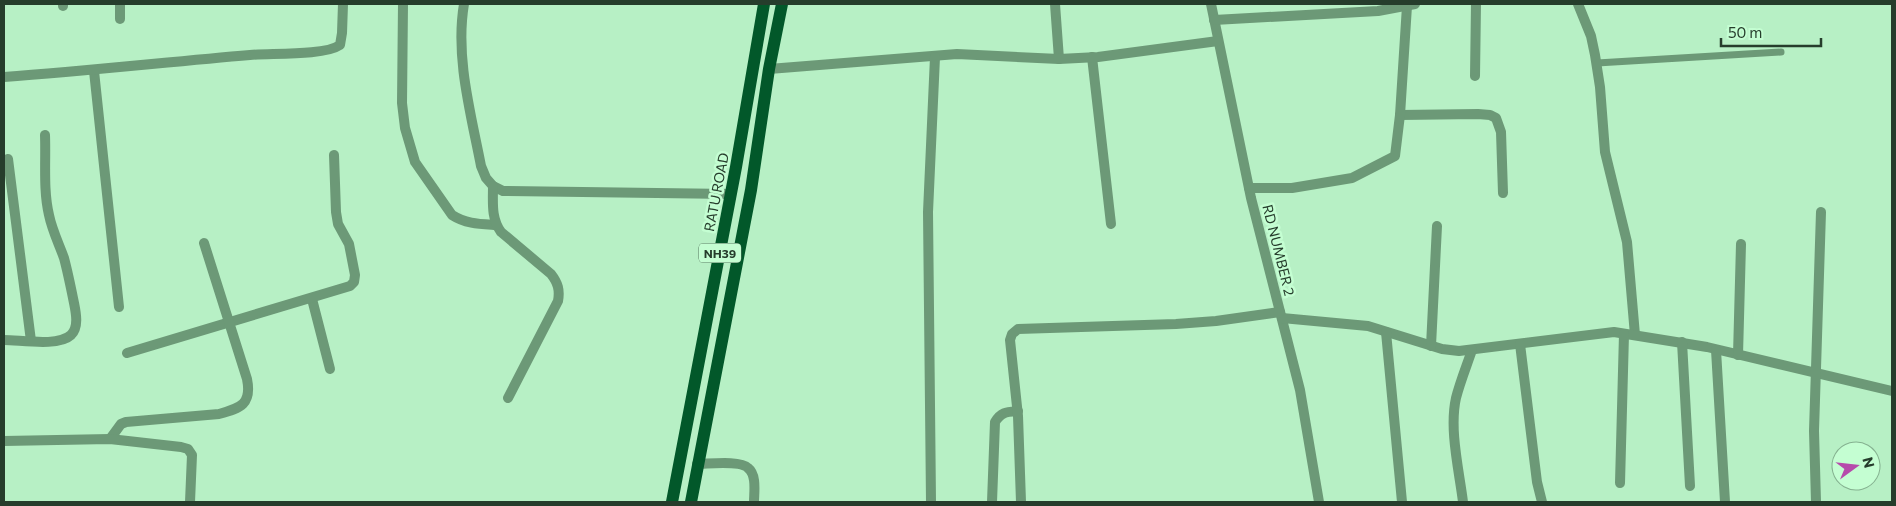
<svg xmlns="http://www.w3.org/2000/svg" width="1896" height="506" viewBox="0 0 1896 506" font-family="Commissioner,sans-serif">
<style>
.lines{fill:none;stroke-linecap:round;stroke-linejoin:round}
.lane{stroke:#6c9977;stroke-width:7}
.street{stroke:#6c9977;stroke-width:10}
.primary{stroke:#02582a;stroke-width:12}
.labels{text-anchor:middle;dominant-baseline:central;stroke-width:5;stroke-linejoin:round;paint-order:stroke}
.shield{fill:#c4fed2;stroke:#55775e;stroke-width:1}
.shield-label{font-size:12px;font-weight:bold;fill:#263d2c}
.street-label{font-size:14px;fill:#263d2c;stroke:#c4fed2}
</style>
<rect width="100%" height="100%" fill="#b7f0c5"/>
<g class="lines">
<!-- lane -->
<path class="lane" d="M1597 63 1781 52"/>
<!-- street -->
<g class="street">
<path d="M63 4V6"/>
<path d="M403 4 402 103 405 128 415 162 452 215C466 224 480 224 496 225"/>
<path d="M464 4C455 57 471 114 481 166L486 178 493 186 503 191 731 194"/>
<path d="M1055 4 1059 59"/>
<path d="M1211 4 1251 198 1300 390 1319 502"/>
<path d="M1578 4 1591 36 1595 55 1600 87 1605 152 1627 242 1635 335"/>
<path d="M120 19V4"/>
<path d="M1214 20 1378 11 1415 4"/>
<path d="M1092 57 1111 224"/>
<path d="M769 69 957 54 1059 59 1098 57 1218 41"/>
<path d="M94 71 119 307"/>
<path d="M1475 76 1476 4"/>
<path d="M4 77C86 71 168 62 250 55 271 53 324 56 340 45L342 33 343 4"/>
<path d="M1400 115 1478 114 1490 115 1496 118 1501 132 1503 193"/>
<path d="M8 159 31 341"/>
<path d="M493 186C493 203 491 218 501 232L551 274C558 283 560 290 558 301L508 398"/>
<path d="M1249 188H1292L1352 178 1395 156 1400 115 1407 6"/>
<path d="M312 299 330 369"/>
<path d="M1282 318 1368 326 1442 349 1459 351 1614 332 1707 347 1892 391"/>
<path d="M1386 332 1402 502"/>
<path d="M4 340C21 340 58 347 71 335 79 327 76 313 74 303 71 288 68 273 64 258 59 244 52 230 49 215 43 190 46 161 45 135"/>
<path d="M1682 342 1690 486"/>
<path d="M1520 344 1537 482 1542 502"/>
<path d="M1431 346 1437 226"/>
<path d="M1716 350 1725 502"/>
<path d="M127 353 350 286 354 282 355 275 349 244 338 224 336 212 334 155"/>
<path d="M1738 355 1741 244"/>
<path d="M110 439 121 424 126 422 219 414C241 408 252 404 247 379L204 243"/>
<path d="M4 441 110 439 181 447 188 449 192 455 190 502"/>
<path d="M697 464C709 464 740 460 748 468 757 475 754 492 754 502"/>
<path d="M1620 483 1624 334"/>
<path d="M931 502 928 212 935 57"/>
<path d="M992 502 995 422C1001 412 1006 412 1018 411"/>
<path d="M1021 502 1018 416 1010 340 1012 334 1018 329 1176 324 1216 321 1280 312"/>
<path d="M1463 502C1459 470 1449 429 1456 398 1460 382 1467 365 1472 350"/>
<path d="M1816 502 1814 431 1821 212"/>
</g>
<!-- primary -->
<g class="primary">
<path d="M672 502 736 167 764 4"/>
<path d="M691 502 751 190 769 69 782 4"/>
</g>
</g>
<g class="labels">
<!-- shield labels -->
<rect class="shield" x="699" y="243.5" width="42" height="19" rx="4"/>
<g class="shield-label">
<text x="720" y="253">NH39</text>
</g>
<!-- street labels -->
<g class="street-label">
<text transform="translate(716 192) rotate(-79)">RATU ROAD</text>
<text transform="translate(1279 250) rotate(76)">RD NUMBER 2</text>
</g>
</g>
<!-- border -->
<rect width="1896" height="506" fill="none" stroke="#263d2c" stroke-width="10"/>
<!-- north arrow -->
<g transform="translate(1856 466) rotate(75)"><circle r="24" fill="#c4fed2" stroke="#85b190"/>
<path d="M0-4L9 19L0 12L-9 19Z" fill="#b64bab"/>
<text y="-8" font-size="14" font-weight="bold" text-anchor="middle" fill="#263d2c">N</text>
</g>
<!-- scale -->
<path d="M1721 38v8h100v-8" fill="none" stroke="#263d2c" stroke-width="2.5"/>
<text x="1728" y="38" font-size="15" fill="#263d2c" stroke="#c4fed2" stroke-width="4" paint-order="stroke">50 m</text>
</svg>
